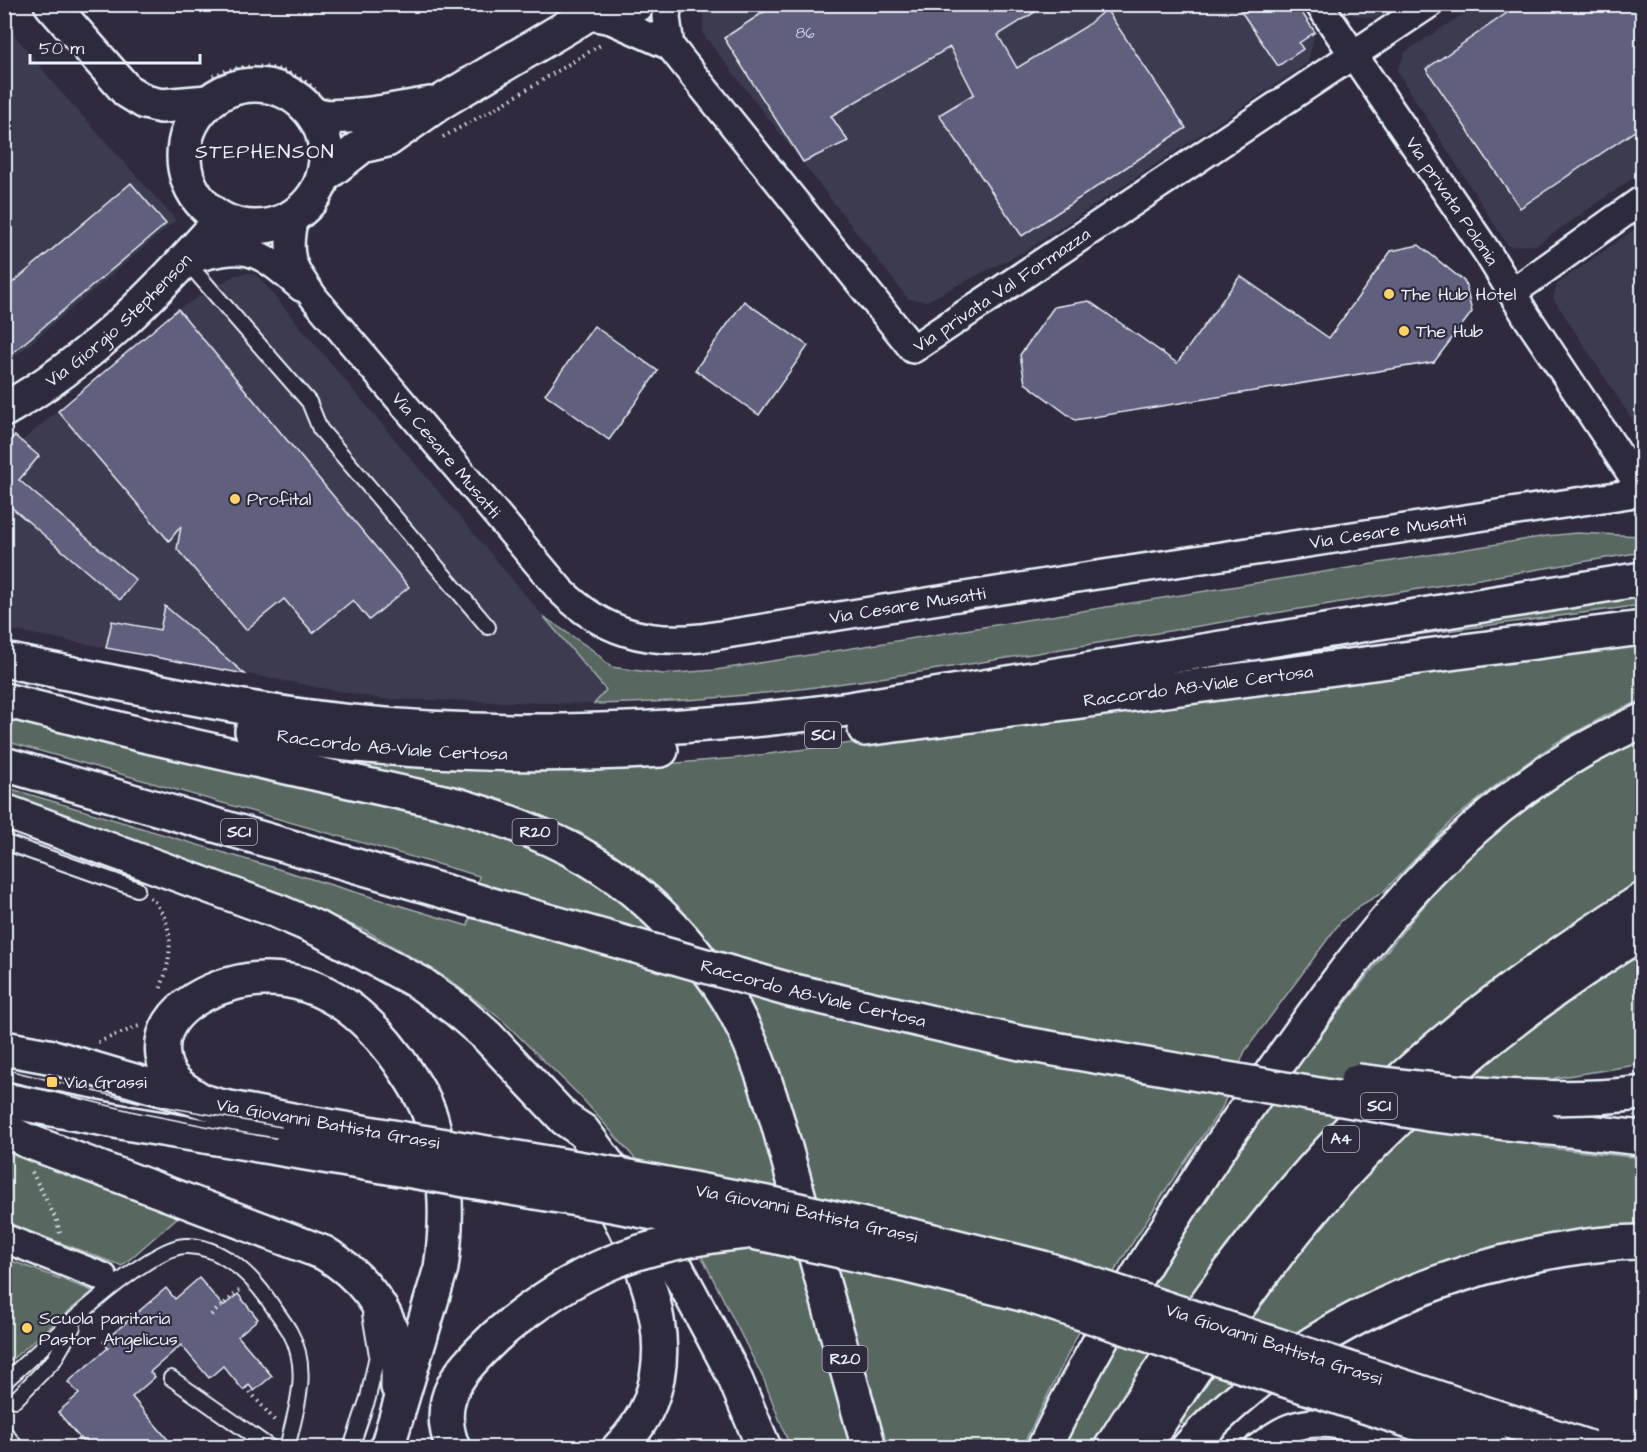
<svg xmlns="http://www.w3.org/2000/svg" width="1647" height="1452" viewBox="0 0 1647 1452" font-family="'Architects Daughter',sans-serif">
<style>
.built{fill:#3e3a50}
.green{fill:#586860;stroke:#a0acac;stroke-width:1.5}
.building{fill:#61607e;stroke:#e8f1f8;stroke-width:1.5}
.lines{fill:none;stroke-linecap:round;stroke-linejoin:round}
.lane-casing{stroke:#e8f1f8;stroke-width:18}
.street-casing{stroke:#e8f1f8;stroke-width:32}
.secondary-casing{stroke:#e8f1f8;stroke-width:38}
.highway-casing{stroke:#e8f1f8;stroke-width:38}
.path{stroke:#e8f1f8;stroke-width:4;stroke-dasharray:1.5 4.5;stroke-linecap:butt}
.lane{stroke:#2f2a3d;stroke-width:14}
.street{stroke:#2f2a3d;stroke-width:27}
.secondary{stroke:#2f2a3d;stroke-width:33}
.highway{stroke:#2f2a3d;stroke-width:33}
.tram{stroke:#e8f1f8;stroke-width:1.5}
.secondary-bridge-casing{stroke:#e8f1f8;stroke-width:38;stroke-linecap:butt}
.highway-bridge-casing{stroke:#e8f1f8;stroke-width:38;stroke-linecap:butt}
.secondary-bridge{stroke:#2f2a3d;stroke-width:33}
.highway-bridge{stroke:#2f2a3d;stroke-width:33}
.poi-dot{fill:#ffd166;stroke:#2f2a3d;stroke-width:2}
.labels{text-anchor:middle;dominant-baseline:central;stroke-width:4.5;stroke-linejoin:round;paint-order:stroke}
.number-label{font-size:15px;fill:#c6cdda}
.shield{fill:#2f2a3d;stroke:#b0b5c0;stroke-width:1.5}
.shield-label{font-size:16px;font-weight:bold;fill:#e8f1f8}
.street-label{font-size:18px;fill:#e8f1f8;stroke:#2f2a3d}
.poi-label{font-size:18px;fill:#e8f1f8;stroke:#2f2a3d;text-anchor:start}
.neighbourhood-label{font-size:20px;letter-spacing:1.5px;fill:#e8f1f8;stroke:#2f2a3d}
</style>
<rect width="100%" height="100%" fill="#2f2a3d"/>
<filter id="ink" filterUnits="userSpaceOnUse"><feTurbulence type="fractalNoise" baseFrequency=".0167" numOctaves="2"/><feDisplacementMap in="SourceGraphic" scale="12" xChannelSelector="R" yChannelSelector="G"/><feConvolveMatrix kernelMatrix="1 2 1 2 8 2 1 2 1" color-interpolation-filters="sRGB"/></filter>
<g filter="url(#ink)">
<!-- built -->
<g class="built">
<path d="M703 4H1296L1315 32 1308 63 1027 250 927 301 908 299 703 34Z"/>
<path d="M1344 5H1398L1375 19 1350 14Z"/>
<path d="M1477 5H1642V172L1537 245 1508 246 1397 71 1405 52Z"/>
<path d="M4 22 61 92 176 220 5 365Z"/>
<path d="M1642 224V435L1553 298 1557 284Z"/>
<path d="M250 273 256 275 261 280 606 691 594 704 381 699 5 629 4 441H22L178 309 235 275Z"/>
</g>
<!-- green -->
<g class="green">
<path d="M1576 533 1642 536V552C1455 583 1267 614 1080 646 919 672 758 702 594 704L606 690 544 617 594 651 611 667 663 674 716 670 1547 536Z"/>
<path d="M1642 590V605L1409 636 1408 629Z"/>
<path d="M1642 641V700L1607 715 1556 743 1505 778 1454 819 1382 893 1361 905 1341 921 1245 1051 1222 1108 1169 1185 1114 1272 1078 1334 1022 1447H885L807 1177 722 960 689 919 639 873 581 833 527 811 455 790 312 758V754L618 768 737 758 1460 663Z"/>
<path d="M5 709 439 810 552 849 657 923 738 1040 854 1447H790L764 1380 704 1261 638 1162 580 1096 502 1020 447 978 365 930 287 900 5 801V787L468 926 479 876 5 741Z"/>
<path d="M1642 739V886L1097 1447 1063 1448C1141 1288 1240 1139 1349 999 1400 934 1450 868 1515 816 1553 785 1598 760 1642 739Z"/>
<path d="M1642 950V1064L1555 1078 1540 1147 1642 1158V1231L1361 1298 1318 1321 1240 1376 1188 1427 1179 1422 1257 1306 1315 1229 1387 1153 1465 1077 1558 1007Z"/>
<path d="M4 1145 179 1216 122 1266 5 1222Z"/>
<path d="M4 1258 93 1291 5 1365H4Z"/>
</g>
<!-- building -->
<g class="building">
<path d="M776 4H1048L998 35 1017 68 1085 27 1106 9 1186 128 1022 236 939 115 974 94 950 47 831 116 848 141 803 162 724 38Z"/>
<path d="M1236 4H1296L1315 32 1299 43 1303 49 1278 66Z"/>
<path d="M1520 4H1642V126L1520 208 1426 69Z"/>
<path d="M131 183 166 224 4 360V290Z"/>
<path d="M1419 245 1465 282 1472 312 1434 362 1075 420 1025 383 1020 355 1054 307 1089 301 1177 363 1240 276 1329 338 1391 251Z"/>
<path d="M744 301 808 346 759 415 695 370Z"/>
<path d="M178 309 409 587 369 620 353 600 313 633 284 599 246 630 177 549 181 526 169 541 58 411Z"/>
<path d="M594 326 658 371 609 440 545 394Z"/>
<path d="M15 436 39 456 19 480 136 580 120 600 4 501V441Z"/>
<path d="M165 606 245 674 106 648 112 621 160 630Z"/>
<path d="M199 1278 223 1306 238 1294 258 1319 238 1336 272 1376 254 1391 249 1385 243 1390 223 1366 209 1378 181 1345 150 1372 155 1377 132 1397 175 1448H109L102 1440 93 1448H88L58 1412 79 1394 68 1382 108 1348 103 1342 166 1288 175 1299Z"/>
</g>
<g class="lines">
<defs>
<g id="lane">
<path d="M185 260 309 402 320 429 488 627"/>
<path d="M4 842 137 889"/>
<path d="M171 1378 271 1448"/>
<path d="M4 1382C38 1353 145 1247 185 1246 219 1245 249 1273 267 1298 274 1309 283 1320 290 1332 311 1370 296 1409 287 1448"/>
<path d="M15 1400 54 1360 73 1327"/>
<path d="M4 1432 17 1448"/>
<path d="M351 1448 368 1398 377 1355 370 1314"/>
<path d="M678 1448H681"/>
</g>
<g id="street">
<path d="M668 4 666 17 670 46"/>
<path id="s1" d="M1319 4 1487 252 1525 314 1642 490"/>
<path id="s2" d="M586 15 611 20 670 46 913 349 1429 4"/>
<path id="s3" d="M294 216C285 257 291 266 315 299L561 591C602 631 645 644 701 638L1084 577 1642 492"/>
<path d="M185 260C247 245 252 244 301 287"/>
<path d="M1513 292 1642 200"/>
<path d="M4 1238 103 1277"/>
<path d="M1258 1448C1267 1441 1279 1432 1290 1428 1330 1413 1373 1435 1411 1448"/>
</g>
<g id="secondary">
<path d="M51 4 127 91 145 102 161 106 208 102"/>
<path d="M586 15 638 4"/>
<circle cx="255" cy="156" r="71"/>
<path d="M314 116C353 119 391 111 430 104"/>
<path d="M325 175 362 146 387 140 441 102 580 19 586 15 594 4"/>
<path id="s4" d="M4 410C90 361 156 293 221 220"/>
<path d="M4 1048 53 1057 219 1106 297 1121"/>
<path d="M199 1099C181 1088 166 1079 163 1056 156 1006 223 980 263 979 326 977 374 1022 406 1071 416 1086 426 1102 431 1119 446 1171 449 1215 441 1268L387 1448"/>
<path d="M4 1100 126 1123 288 1150"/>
<path d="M4 1129 25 1140 324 1253C359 1273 389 1309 396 1349 399 1361 398 1374 398 1387"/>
</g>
<g id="highway">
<path d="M4 660C120 683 235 710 352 722 518 739 684 731 849 709L1642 579"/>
<path d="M4 700 143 735 457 805C555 834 630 871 695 953 715 977 731 1001 744 1029 769 1082 783 1142 799 1198 823 1281 846 1364 869 1448"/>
<path id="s5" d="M865 729 1642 628"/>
<path id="s6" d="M252 731C388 754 525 758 661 750"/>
<path d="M4 764 474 900"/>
<path d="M4 811 277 911 321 930 420 983 456 1009 487 1036 565 1119 583 1131 638 1205 670 1256 713 1336 733 1374 764 1448"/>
<path d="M1542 1127 1642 1138"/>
<path d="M606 1191C649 1270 695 1372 619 1448"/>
<path d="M453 1448C432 1397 462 1369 496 1336"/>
<path d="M1044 1448C1106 1320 1181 1201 1263 1085 1370 934 1466 797 1642 721"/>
<path d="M1111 1448C1180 1336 1256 1227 1347 1132 1434 1041 1536 967 1642 900"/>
<path d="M1143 1448C1191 1372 1241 1299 1297 1229 1393 1111 1513 1012 1642 932"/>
<path d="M1188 1448C1203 1430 1220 1415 1237 1400 1322 1325 1424 1279 1534 1255 1569 1248 1606 1242 1642 1242"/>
</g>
</defs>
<!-- lane casing -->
<use href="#lane" class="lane-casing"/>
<!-- street casing -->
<use href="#street" class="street-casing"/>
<!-- secondary casing -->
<use href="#secondary" class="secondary-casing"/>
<!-- highway casing -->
<use href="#highway" class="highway-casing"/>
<!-- path -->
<g class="path">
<path d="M213 76C247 60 286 64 315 89"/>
<path d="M443 137 503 104 602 44"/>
<path d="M150 897C177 923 172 958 160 990"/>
<path d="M98 1042 139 1026"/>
<path d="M32 1172 57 1221 60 1233"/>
<path d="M211 1315 240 1290"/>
<path d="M246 1387 275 1421"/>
<path d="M69 1448 80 1438"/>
</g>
<!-- lane -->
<use href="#lane" class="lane"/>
<!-- street -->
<use href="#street" class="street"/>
<!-- secondary -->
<use href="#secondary" class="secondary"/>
<!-- highway -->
<use href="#highway" class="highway"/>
<!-- tram -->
<g class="tram">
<path d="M4 1069 138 1102 617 1185 774 1215 915 1246 1039 1277 1559 1448"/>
<path d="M4 1080 135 1112 215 1128 614 1195 771 1225 912 1257 1034 1287 1524 1448"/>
</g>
<defs>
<g id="secondary-bridge">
<path id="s7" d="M297 1121 619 1175 777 1205 917 1237 1043 1268 1590 1448"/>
<path d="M288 1150 612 1205 768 1235 908 1266 1030 1296 1492 1448"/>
</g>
<g id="highway-bridge">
<path id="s8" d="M474 900 790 990 1020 1043 1428 1114 1542 1127"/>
<path d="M1357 1081C1453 1092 1546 1105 1642 1093"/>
<path d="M496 1336C576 1268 641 1242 746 1232"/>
</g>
</defs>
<!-- secondary-bridge casing -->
<use href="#secondary-bridge" class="secondary-bridge-casing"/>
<!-- highway-bridge casing -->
<use href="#highway-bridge" class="highway-bridge-casing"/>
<!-- secondary-bridge -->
<use href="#secondary-bridge" class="secondary-bridge"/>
<!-- highway-bridge -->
<use href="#highway-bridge" class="highway-bridge"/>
</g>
</g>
<!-- markers -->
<g class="poi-dot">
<circle cx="1389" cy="294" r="6"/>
<circle cx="1404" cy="331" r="6"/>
<circle cx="235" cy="499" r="6"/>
<rect x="46" y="1076" width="12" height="12" rx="3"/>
<circle cx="27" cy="1328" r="6"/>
</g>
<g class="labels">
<!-- number labels -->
<g class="number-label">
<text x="805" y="33">86</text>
</g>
<!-- shield labels -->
<g class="shield">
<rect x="805" y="722" width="36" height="26" rx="4.5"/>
<rect x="221" y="819" width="36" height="26" rx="4.5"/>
<rect x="512.5" y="819" width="45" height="26" rx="4.5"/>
<rect x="1361" y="1093" width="36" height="26" rx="4.5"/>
<rect x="1323" y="1126" width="36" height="26" rx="4.5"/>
<rect x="822.5" y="1346" width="45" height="26" rx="4.5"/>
</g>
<g class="shield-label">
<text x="823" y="735">SC1</text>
<text x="239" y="832">SC1</text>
<text x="535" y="832">R20</text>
<text x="1379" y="1106">SC1</text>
<text x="1341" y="1139">A4</text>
<text x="845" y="1359">R20</text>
</g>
<!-- street labels -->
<g class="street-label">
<text stroke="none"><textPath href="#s1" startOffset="238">Via privata Polonia</textPath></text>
<text stroke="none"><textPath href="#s2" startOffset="585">Via privata Val Formazza</textPath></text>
<text stroke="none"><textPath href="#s4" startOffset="146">Via Giorgio Stephenson</textPath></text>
<text stroke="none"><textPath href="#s3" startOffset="294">Via Cesare Musatti</textPath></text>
<text stroke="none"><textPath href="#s3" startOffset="1320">Via Cesare Musatti</textPath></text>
<text stroke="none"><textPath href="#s3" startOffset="834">Via Cesare Musatti</textPath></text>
<text stroke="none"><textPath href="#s5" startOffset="336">Raccordo A8-Viale Certosa</textPath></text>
<text stroke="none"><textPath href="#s6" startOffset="141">Raccordo A8-Viale Certosa</textPath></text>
<text stroke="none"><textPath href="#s8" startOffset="352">Raccordo A8-Viale Certosa</textPath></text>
<text transform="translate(328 1124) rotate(10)">Via Giovanni Battista Grassi</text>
<text stroke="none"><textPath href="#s7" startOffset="518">Via Giovanni Battista Grassi</textPath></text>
<text stroke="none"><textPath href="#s7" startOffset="1004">Via Giovanni Battista Grassi</textPath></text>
</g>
<!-- poi labels -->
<g class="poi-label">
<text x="1401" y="294">The Hub Hotel</text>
<text x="1416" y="331">The Hub</text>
<text x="247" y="499">Profital</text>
<text x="64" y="1082">Via Grassi</text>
<text x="39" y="1318">Scuola paritaria<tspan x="39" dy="21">Pastor Angelicus</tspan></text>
</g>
<!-- neighbourhood labels -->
<g class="neighbourhood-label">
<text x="265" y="152">STEPHENSON</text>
</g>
</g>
<!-- margin -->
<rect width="1647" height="1452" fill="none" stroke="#2f2a3d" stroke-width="24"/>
<rect x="12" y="12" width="1623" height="1428" fill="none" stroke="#e8f1f8" stroke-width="2" filter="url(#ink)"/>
<!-- scale -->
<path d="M30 54v9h170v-9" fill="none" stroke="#e8f1f8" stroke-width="3"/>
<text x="39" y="54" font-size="18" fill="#e8f1f8" stroke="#2f2a3d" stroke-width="4.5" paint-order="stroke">50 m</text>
</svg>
